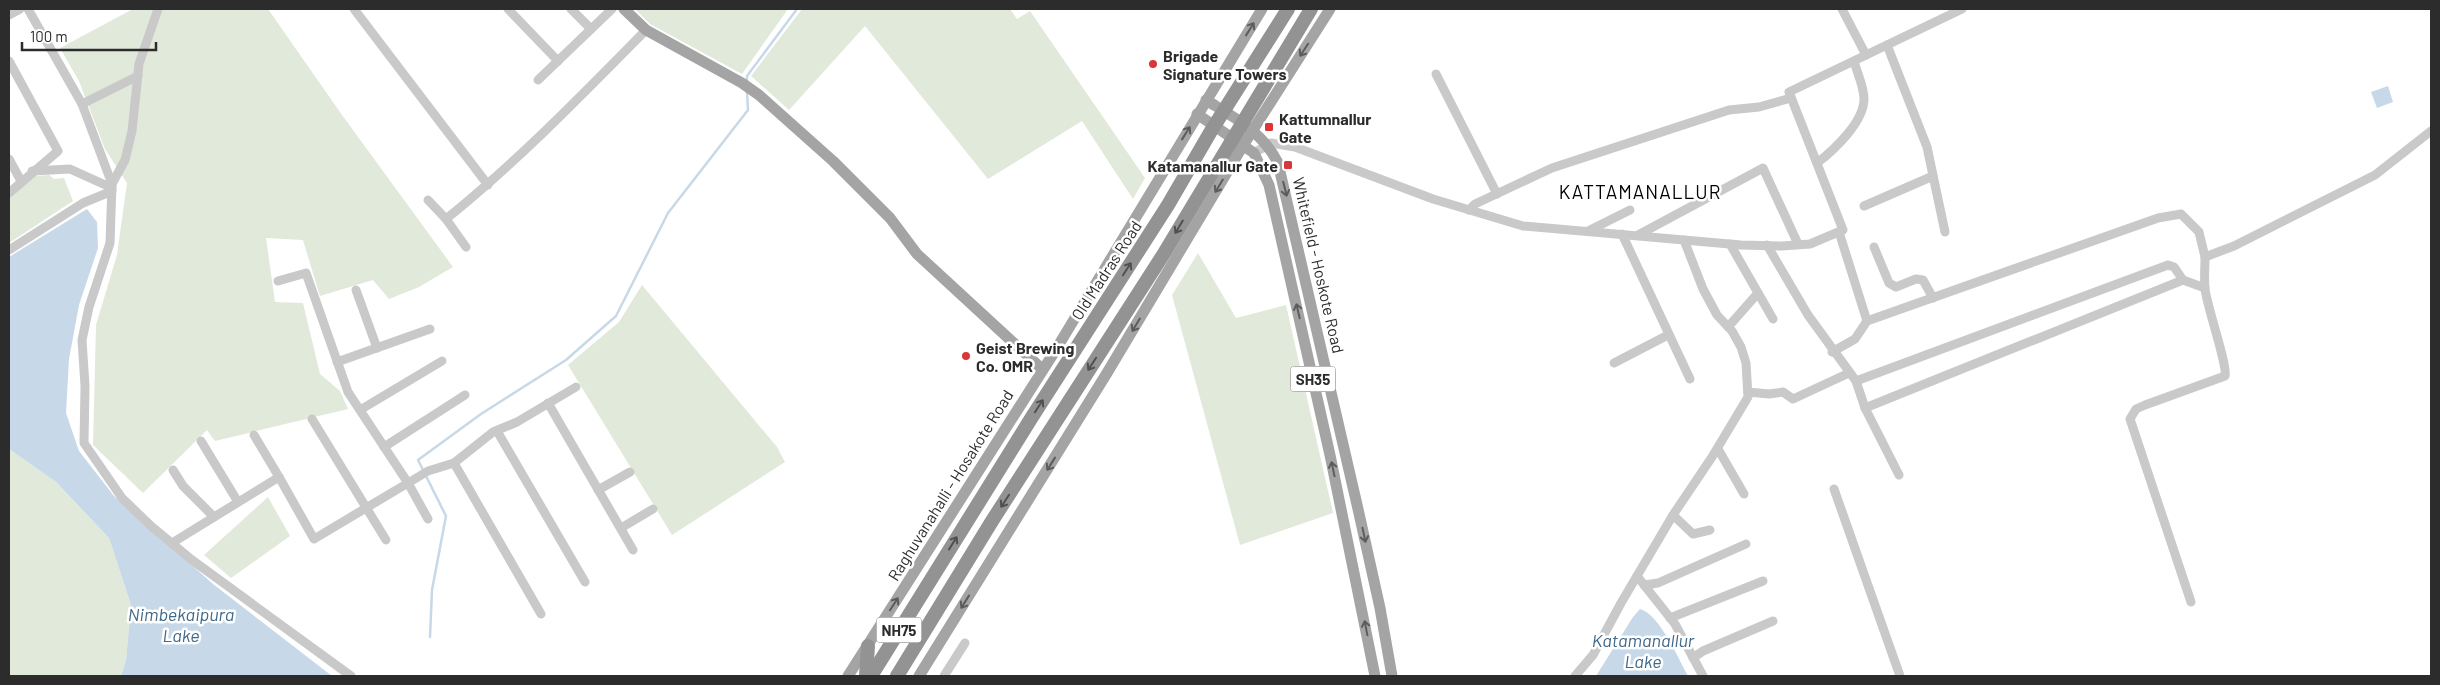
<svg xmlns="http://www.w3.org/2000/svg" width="2440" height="685" viewBox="0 0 2440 685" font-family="Barlow,sans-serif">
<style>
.green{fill:#e1e9da}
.water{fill:#c7d9e8}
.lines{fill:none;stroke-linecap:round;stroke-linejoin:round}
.stream{stroke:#c7d9e8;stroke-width:2.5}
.minor{stroke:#c9c9c9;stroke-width:9}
.major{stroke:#a4a4a4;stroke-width:11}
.highway{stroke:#939393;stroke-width:14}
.oneway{stroke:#5c5c5c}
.oneway2{stroke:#505050}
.poi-dot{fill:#d9373a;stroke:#fff;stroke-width:2}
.labels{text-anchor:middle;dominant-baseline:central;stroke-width:5;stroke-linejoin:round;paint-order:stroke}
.shield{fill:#fff;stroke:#6b6b6b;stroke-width:1}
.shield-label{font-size:15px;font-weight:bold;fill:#2c2c2c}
.poi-label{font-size:16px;font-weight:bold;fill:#2c2c2c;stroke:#fff;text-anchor:start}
.street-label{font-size:16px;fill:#2c2c2c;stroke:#fff}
.water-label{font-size:18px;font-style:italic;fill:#406888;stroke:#fff}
.quarter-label{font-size:19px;letter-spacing:1px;fill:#000;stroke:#fff}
</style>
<rect width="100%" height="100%" fill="#fff"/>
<!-- green -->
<g class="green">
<path d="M133 9H268L342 115 453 267 419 287 389 299 373 280 320 296 303 240 266 238 275 302 303 303 320 374 340 391 348 409 215 441 207 430 143 493 93 445 96 325 117 255 127 183 105 149 79 81 60 48Z"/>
<path d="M635 9H788L742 74 650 24Z"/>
<path d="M802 9H1010L1017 19 1030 11 1145 178 1133 199 1082 121 988 179 865 26 789 110 751 76Z"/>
<path d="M49 175 54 179 64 178 73 201 9 243V198L35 176Z"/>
<path d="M1198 253 1236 318 1286 305 1333 513 1240 545 1172 295Z"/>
<path d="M642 285 777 447 785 462 672 535 568 365 619 322Z"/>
<path d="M9 449 56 482 109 538 131 605 126 660 121 676H9Z"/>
<path d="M268 497 290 536 231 578 204 555Z"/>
</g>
<!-- water -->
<g class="water">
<path d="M2388 86 2393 102 2377 108 2371 92Z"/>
<path d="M87 209 97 222 98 248 79 305 69 359 66 413 79 451 114 496 213 584 332 676H121L126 660 131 605 109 538 56 482 9 449V257Z"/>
<path d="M1640 609C1660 615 1678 658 1688 676H1596L1633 617Z"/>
</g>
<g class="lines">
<!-- stream -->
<g class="stream">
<path d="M747 81V76L797 9"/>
<path d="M430 637 432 590 446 516 418 460 481 414 566 360 616 316 668 213 748 110 747 92"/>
</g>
<!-- minor -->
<g class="minor">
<path d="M28 9 82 104 112 184"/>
<path d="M158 9 139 64 132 131 125 160 112 184 110 243 89 307 82 340 85 386 84 443 122 498 151 526 192 560 351 676"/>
<path d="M354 9 488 185"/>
<path d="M508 9 558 61"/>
<path d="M571 9 591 29"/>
<path d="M1842 9 1866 55"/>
<path d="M9 15 20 9"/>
<path d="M1887 45 1927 147 1945 232"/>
<path d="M9 61 58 151 9 193"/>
<path d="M1436 74 1497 194"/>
<path d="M538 80 612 9"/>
<path d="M82 104 138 76"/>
<path d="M1254 153 1271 143 1295 147 1433 199 1523 226 1741 245 1782 246 1810 244 1843 230 1789 92 1962 9"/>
<path d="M9 159 21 181"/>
<path d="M1817 163C1834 150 1864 122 1864 99 1864 86 1857 73 1854 61"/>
<path d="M32 171 70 169 112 188"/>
<path d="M428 200 446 219 466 247"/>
<path d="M1864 206 1933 176"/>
<path d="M1469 210 1475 204 1552 168 1729 110 1759 107 1791 98"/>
<path d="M446 219C518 161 581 96 646 30"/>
<path d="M1588 231 1630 210"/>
<path d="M1839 232 1867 321 2158 218 2181 214 2199 232 2205 257 2234 246 2375 175 2431 131"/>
<path d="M1622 234 1690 379"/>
<path d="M1638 235 1763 168 1798 244"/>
<path d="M1730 244 1773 319"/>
<path d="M1767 245 1808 315 1856 381 1865 408 1899 475"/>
<path d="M1874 247 1889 283 1896 287 1916 279 1923 280 1933 298"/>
<path d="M9 250 83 203 112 191"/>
<path d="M356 290 377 348"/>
<path d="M1728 327 1758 293"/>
<path d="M1832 352 1855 339 1867 321"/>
<path d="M337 362 430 329"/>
<path d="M1614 363 1668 335"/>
<path d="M1856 381 2168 265 2174 267 2183 280 2205 288"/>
<path d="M1748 392 1769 394 1783 392 1793 399 1849 373"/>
<path d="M548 403 633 550"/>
<path d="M1865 408 2183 280"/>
<path d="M360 410 442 361"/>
<path d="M312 419 386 540"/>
<path d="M497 431 585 582"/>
<path d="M254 435 279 477"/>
<path d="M201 441 238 502"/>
<path d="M384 447 465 395"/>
<path d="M1718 449 1744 494"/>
<path d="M454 463 541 614"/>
<path d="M173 470 183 486 214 517"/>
<path d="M1834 489 1900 676"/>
<path d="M598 490 630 472"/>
<path d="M1673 515 1693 534 1710 530"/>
<path d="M428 519 408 483 428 471 454 463 493 432 517 422 576 387"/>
<path d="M621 528 653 509"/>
<path d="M172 543 279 477 314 539 408 483 348 392 306 273 278 281"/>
<path d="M1637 576 1675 624 1703 676"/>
<path d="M1644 585 1658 583 1746 544"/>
<path d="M2191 602 2130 419 2136 409 2145 405 2225 376C2228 366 2207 307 2205 289 2204 279 2205 268 2205 257"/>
<path d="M1670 618 1763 581"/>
<path d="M1693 658 1703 651 1773 621"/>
<path d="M944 676 965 643"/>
<path d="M1575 676 1593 655 1621 603 1673 515 1712 457 1748 397 1746 363 1741 347 1732 331 1717 315 1703 289 1684 240"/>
</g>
<!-- major -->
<g class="major">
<path d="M624 9 646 30 742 83 759 95 833 161 890 218 917 254 1042 369"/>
<path d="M1206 100C1235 118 1263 132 1278 163L1358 509 1380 608 1392 676"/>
<path d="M1197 114 1254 153 1269 185 1330 455 1375 676"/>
<path d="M848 676 1055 351 1262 9"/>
<path d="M919 676 1107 373 1244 144 1330 9"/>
</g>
<!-- highway -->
<g class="highway">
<path d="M866 676 868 646"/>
<path d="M871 676 1032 417 1168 205 1211 131 1288 9"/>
<path d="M897 676 992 521 1163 255 1311 9"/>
</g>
</g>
<!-- one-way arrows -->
<defs><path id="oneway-shaft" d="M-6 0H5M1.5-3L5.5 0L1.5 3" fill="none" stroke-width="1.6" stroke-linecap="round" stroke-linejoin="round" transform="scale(1.25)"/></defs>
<g class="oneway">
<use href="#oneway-shaft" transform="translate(1250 29) rotate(-58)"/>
<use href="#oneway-shaft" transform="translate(1304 50) rotate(123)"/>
<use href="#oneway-shaft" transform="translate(1186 133) rotate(-58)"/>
<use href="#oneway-shaft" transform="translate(1219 186) rotate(121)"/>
<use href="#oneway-shaft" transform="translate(1285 189) rotate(76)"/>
<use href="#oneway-shaft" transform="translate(1298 311) rotate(-103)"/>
<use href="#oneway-shaft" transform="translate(1136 325) rotate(121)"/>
<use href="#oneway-shaft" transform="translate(1051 464) rotate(122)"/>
<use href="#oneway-shaft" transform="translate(1333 469) rotate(-102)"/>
<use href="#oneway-shaft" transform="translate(1364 535) rotate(78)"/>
<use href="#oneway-shaft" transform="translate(965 602) rotate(122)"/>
<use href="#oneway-shaft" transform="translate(894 604) rotate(-57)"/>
<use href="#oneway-shaft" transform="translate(1366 628) rotate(-101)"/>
</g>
<g class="oneway2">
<use href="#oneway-shaft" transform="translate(1179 227) rotate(121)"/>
<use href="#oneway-shaft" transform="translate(1127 269) rotate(-57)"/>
<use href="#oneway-shaft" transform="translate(1092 364) rotate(123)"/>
<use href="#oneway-shaft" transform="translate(1039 406) rotate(-57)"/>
<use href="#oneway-shaft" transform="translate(1005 501) rotate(123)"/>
<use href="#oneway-shaft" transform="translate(953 543) rotate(-58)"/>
</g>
<!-- markers -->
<g class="poi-dot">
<circle cx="1153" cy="64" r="5"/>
<rect x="1264" y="122" width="10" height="10" rx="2.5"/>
<rect x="1283" y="160" width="10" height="10" rx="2.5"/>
<circle cx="966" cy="356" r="5"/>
</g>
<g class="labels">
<!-- shield labels -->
<g class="shield">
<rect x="1290.5" y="366.5" width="45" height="25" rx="4"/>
<rect x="876.5" y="617.5" width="45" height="25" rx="4"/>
</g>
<g class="shield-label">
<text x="1313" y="379">SH35</text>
<text x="899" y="630">NH75</text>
</g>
<!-- poi labels -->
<g class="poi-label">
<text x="1163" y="55">Brigade<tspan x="1163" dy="18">Signature Towers</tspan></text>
<text x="1279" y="118">Kattumnallur<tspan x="1279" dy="18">Gate</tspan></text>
<text x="1278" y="165" text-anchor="end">Katamanallur Gate</text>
<text x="976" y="347">Geist Brewing<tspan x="976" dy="18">Co. OMR</tspan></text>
</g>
<!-- street labels -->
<g class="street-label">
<text transform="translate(1319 265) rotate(77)">Whitefield - Hoskote Road</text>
<text transform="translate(1106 270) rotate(-57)">Old Madras Road</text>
<text transform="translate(950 485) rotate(-58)">Raghuvanahalli - Hosakote Road</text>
</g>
<!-- water labels -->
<g class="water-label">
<text x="181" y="614">Nimbekaipura<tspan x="181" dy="21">Lake</tspan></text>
<text x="1643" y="640">Katamanallur<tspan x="1643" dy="21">Lake</tspan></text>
</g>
<!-- quarter labels -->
<g class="quarter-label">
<text x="1640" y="191">KATTAMANALLUR</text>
</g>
</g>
<!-- border -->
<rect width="2440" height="685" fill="none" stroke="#2c2c2c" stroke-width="20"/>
<!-- scale -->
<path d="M22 42v8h134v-8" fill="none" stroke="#2c2c2c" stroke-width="2.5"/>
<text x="30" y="42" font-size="15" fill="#2c2c2c" stroke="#ffffff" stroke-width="4" paint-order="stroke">100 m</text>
</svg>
